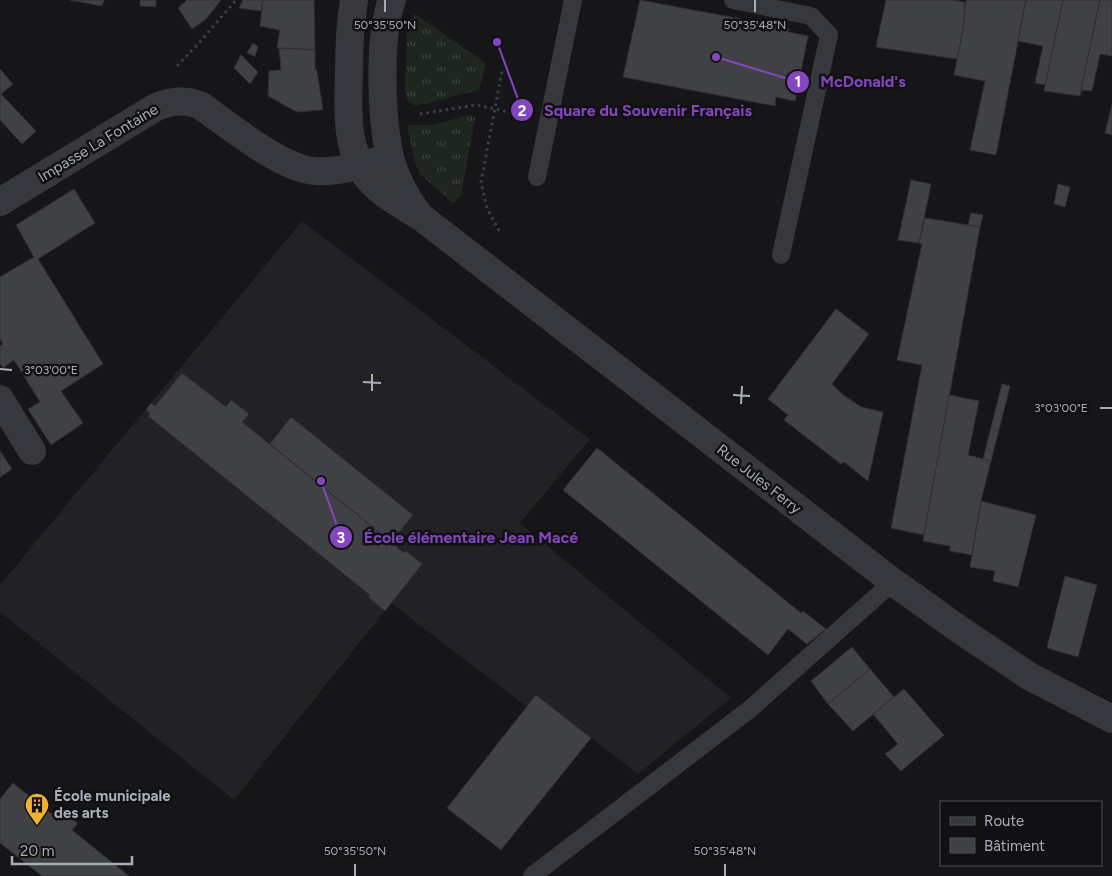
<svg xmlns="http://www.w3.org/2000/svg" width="1112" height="876" viewBox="0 0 1112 876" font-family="Figtree,sans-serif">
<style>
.built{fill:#222225}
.grass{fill:url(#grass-tufts)}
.building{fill:#404145;stroke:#303034}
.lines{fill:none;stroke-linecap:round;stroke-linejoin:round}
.path{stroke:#3d3f44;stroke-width:3;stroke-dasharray:2.5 4;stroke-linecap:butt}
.lane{stroke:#37383d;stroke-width:18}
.street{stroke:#37383d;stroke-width:28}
.ticks{fill:none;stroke:#a8adb8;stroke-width:2}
.labels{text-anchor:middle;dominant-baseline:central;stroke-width:5;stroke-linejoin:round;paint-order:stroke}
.street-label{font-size:15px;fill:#a8adb8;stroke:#111113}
.poi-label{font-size:15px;font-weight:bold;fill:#a8adb8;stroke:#111113;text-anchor:start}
.ticks-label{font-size:12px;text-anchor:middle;fill:#a8adb8;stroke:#111113;stroke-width:5;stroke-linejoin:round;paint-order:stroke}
.leader{fill:none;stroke:#8446be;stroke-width:2}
.callout-dot{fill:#8446be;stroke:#111113;stroke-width:2}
.mark-label{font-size:15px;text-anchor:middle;font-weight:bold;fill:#fff}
.callout-label{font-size:16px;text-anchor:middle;font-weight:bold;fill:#8446be;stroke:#111113;stroke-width:5;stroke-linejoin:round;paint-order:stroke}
</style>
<defs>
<pattern id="grass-tufts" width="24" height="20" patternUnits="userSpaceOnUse" patternTransform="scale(1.25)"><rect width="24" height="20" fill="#1e261f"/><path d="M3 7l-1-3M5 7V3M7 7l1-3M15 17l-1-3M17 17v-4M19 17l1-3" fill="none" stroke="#3c433d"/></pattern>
</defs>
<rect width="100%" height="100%" fill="#161618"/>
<!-- built -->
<path class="built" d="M302 221 590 439 520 523 731 698 638 774 537 696 527 707 391 603 234 800 0 612V585Z"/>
<!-- grass -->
<g class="grass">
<path d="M415 14 486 63 479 90 416 106 407 100 405 85 407 26Z"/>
<path d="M469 115 475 118 461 196 453 203 420 174 415 163 407 125H433Z"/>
</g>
<!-- building -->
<g class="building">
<path d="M70 0H104L102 6Z"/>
<path d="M140 0H156V7L140 6Z"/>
<path d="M187 0H221L206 19 192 29 178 8Z"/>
<path d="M243 0H263L261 11 239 8Z"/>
<path d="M263 0H314L315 50 277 48 280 30 260 26Z"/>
<path d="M640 0 789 28 788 32 808 36 795 101 776 97 775 106 623 77Z"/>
<path d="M886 0H952L965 2 963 30 957 59 876 47Z"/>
<path d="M966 0H1026L996 155 970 150 985 81 954 75 963 30Z"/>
<path d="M1026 0H1063L1046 85 1035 83 1043 46 1018 41Z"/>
<path d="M1063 0H1100L1080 96 1044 91Z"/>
<path d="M1100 0H1112V56L1100 54 1092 91 1081 90Z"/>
<path d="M253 43 258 47 255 56 247 53Z"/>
<path d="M279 48 315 50V69L317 71 323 110 297 112 268 96 269 71 281 70Z"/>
<path d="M241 55 258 72 250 84 234 68Z"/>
<path d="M0 69 13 84 1 94 0 93Z"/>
<path d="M0 93 36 131 22 144 0 120Z"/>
<path d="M1112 105V135L1105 133Z"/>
<path d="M911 180 931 184 919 243 898 240Z"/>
<path d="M1058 184 1070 187 1065 207 1054 204Z"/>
<path d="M74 189 95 223 38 259 103 364 61 391 83 423 51 445 28 409 40 402 14 360 3 368 0 364V346L3 344 0 339V277L34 257 16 225Z"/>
<path d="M971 213 983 215 980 227 968 225Z"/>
<path d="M925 218 980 227 924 535 891 528 922 365 897 360 922 244 919 243Z"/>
<path d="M836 309 869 334 832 384 842 394 861 407 883 412 868 481 844 462 841 464 784 420 788 415 768 399Z"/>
<path d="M182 373 226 407 231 400 249 414 242 422 391 542 404 553 406 551 422 564 385 611 368 597 370 595 148 416 150 413 146 410 151 403 155 406Z"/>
<path d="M1002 384 1010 386 991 461 983 459Z"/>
<path d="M949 395 979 401 968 455 991 461 981 501 972 555 950 551V546L923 541Z"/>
<path d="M291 417 413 515 391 542 270 444Z"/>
<path d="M597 448 801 613 803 611 826 629 807 644 788 629 768 655 563 490Z"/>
<path d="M0 451 12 469 0 477Z"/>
<path d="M981 501 1036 515 1018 587 993 581 995 571 970 567Z"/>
<path d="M1065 576 1097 585 1078 657 1047 648Z"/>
<path d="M852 647 870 669 828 704 811 681Z"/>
<path d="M870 669 894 697 853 731 828 704Z"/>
<path d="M904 689 944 735 901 771 885 754 898 744 873 714Z"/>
<path d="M536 695 591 738 501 850 447 808Z"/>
<path d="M13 783 54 816 60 810 78 823 72 830 129 876H42L0 843V799Z"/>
</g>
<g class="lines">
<!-- path -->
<g class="path">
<path d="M177 66 199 43 236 0"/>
<path d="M420 114 476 105 519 114"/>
<path d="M499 231 487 208 481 182 502 71"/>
</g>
<!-- lane -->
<g class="lane">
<path d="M733 0 811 16 829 35 781 255"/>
<path d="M537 177 573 0"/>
<path d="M532 876 750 709 893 582"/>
</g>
<!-- street -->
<g class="street">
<path d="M354 0C350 24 349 48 349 72 348 107 345 146 366 176 380 194 402 205 421 217L893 582 963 632 1029 676 1112 719"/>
<path d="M392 0C378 38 381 117 390 157 395 176 405 196 417 212"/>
<path d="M0 202 156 107C172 101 183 99 200 105 228 125 282 169 315 171 340 173 366 163 390 158"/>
<path d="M0 399 32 451"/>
</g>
</g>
<!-- ticks -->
<path class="ticks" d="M385 12V0M755 12V0M0 369 12 370M363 382 381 383M372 391V374M733 395 750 396M741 404 742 386M1100 408H1112M355 876V864M725 876V864"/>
<!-- icons -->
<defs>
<symbol id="building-pin" viewBox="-11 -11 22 30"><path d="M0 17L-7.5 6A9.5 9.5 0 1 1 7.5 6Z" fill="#f2b134" stroke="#111113"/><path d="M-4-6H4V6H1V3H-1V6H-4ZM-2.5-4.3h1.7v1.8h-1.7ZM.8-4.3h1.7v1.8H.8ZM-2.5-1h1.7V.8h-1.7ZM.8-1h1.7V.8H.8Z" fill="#111"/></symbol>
</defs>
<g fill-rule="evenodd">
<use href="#building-pin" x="23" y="791" width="28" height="38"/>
</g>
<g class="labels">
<!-- street labels -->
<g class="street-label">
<text transform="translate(98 143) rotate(-31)">Impasse La Fontaine</text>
<text transform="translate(759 479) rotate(38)">Rue Jules Ferry</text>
</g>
<!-- poi labels -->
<g class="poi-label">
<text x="54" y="796">École municipale<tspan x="54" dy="17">des arts</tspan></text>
</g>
</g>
<g class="ticks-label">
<text x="385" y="29">50°35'50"N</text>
<text x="755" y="29">50°35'48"N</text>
<text x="51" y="374">3°03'00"E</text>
<text x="1061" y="412">3°03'00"E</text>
<text x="355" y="855">50°35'50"N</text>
<text x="725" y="855">50°35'48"N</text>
</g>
<!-- callouts -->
<path class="leader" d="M716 57L798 82M497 42L522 110M321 481L341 537"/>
<g class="callout-dot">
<circle cx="716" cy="57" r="5"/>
<circle cx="497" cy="42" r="5"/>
<circle cx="321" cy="481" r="5"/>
<circle cx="798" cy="82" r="12"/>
<circle cx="522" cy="110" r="12"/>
<circle cx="341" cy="537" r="12"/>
</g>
<g class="mark-label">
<text x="798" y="87">1</text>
<text x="522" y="116">2</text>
<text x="341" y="543">3</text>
</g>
<g class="callout-label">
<text x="863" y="87">McDonald's</text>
<text x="648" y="116">Square du Souvenir Français</text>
<text x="471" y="543">École élémentaire Jean Macé</text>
</g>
<!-- legend -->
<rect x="940" y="801" width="162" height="65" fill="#111113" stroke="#4d4f55"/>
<rect x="950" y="817" width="25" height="8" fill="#37383d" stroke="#4d4f55"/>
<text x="984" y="826" font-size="15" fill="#a8adb8">Route</text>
<rect x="950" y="838" width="25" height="15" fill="#404145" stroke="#4d4f55"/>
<text x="984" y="851" font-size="15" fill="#a8adb8">Bâtiment</text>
<!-- scale -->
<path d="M12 856v8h120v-8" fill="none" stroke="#a8adb8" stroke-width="2.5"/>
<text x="20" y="856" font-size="15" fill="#a8adb8" stroke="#111113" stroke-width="4" paint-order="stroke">20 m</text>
</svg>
